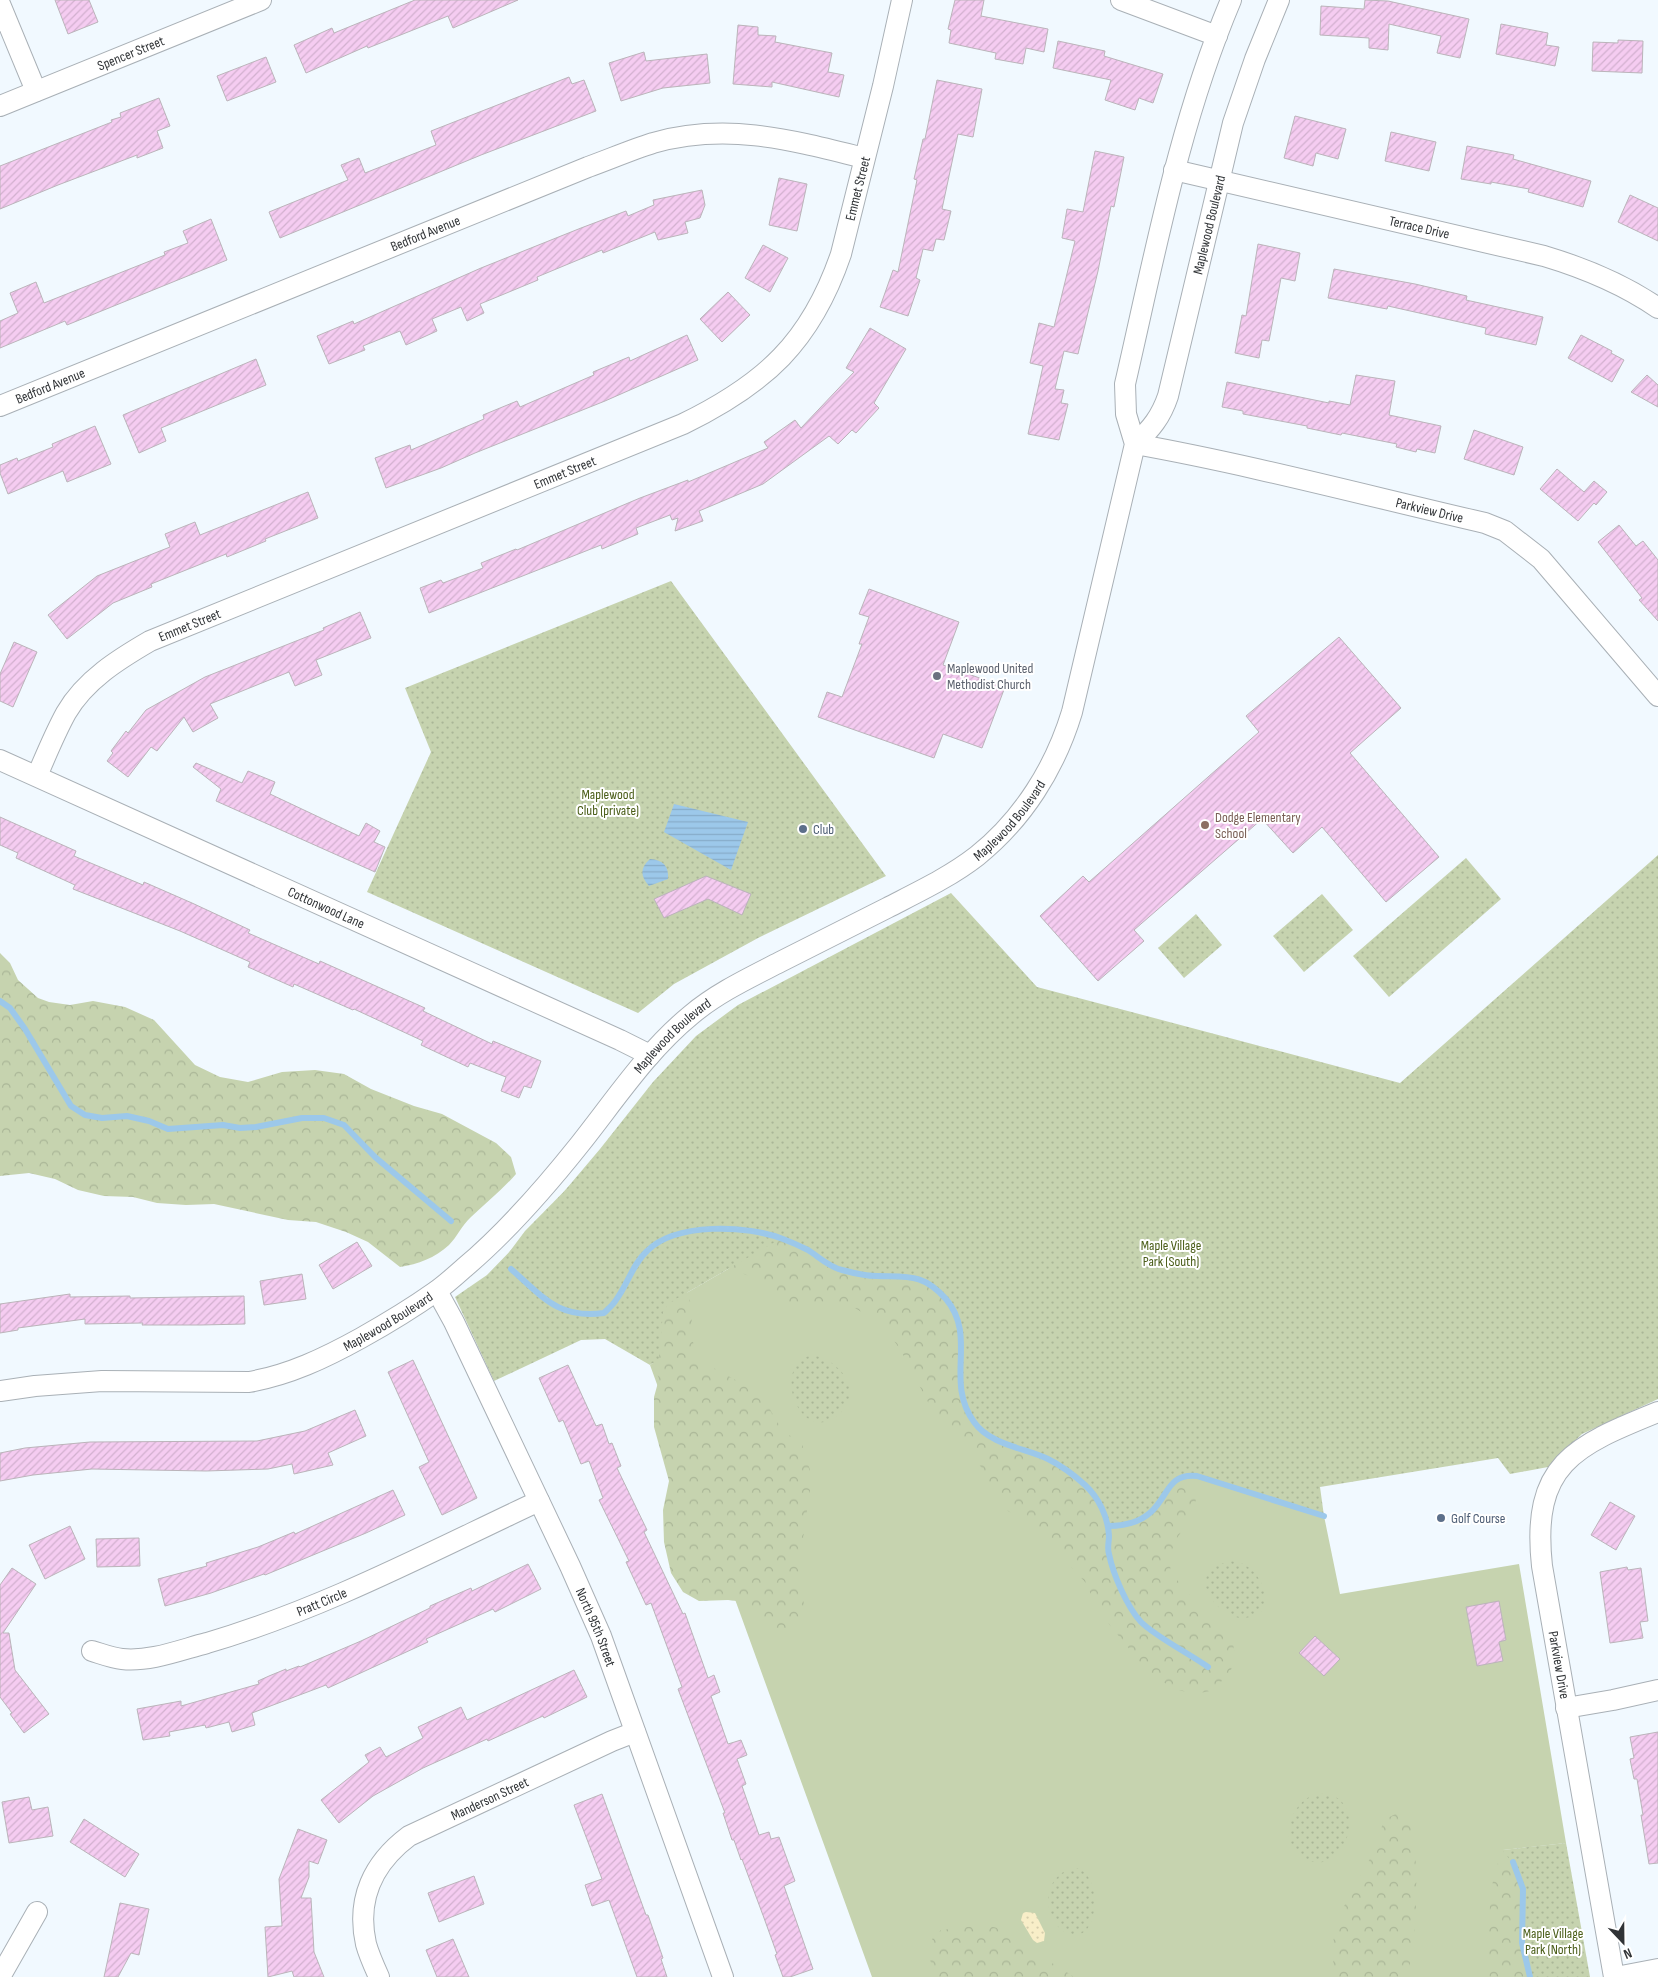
<svg xmlns="http://www.w3.org/2000/svg" width="1658" height="1977" viewBox="0 0 1658 1977" font-family="'Sofia Sans Condensed',sans-serif">
<style>
.green{fill:#c6d3af}
.forest{fill:url(#forest-crowns)}
.sand{fill:url(#sand-dots)}
.park{fill:url(#park-dots)}
.water{fill:url(#water-rules)}
.lines{fill:none;stroke-linecap:round;stroke-linejoin:round}
.stream{stroke:#9cc8ea;stroke-width:6}
.building{fill:url(#building-hatch);stroke:#bbb4ba}
.minor-casing{stroke:#a9b0b6;stroke-width:22}
.minor{stroke:#fff;stroke-width:20}
.worship-dot{fill:#6b7280;stroke:#fff;stroke-width:2}
.education-dot{fill:#8d6e63;stroke:#fff;stroke-width:2}
.service-dot{fill:#5c6f8a;stroke:#fff;stroke-width:2}
.labels{text-anchor:middle;dominant-baseline:central;stroke-width:4;stroke-linejoin:round;paint-order:stroke}
.street-label{font-size:14px;fill:#303336;stroke:#fff}
.worship-label{font-size:14px;fill:#5b616d;stroke:#fff;text-anchor:start}
.park-label{font-size:14px;fill:#4a5d18;stroke:#fff}
.education-label{font-size:14px;fill:#785e54;stroke:#fff;text-anchor:start}
.service-label{font-size:14px;fill:#4e5e75;stroke:#fff;text-anchor:start}
</style>
<defs>
<pattern id="forest-crowns" width="20" height="18" patternUnits="userSpaceOnUse" patternTransform="scale(1.25)"><rect width="20" height="18" fill="#c6d3af"/><path d="M2 6a3 3 0 1 1 6 0M12 15a3 3 0 1 1 6 0" fill="none" stroke="#aab697"/></pattern>
<pattern id="sand-dots" width="8" height="8" patternUnits="userSpaceOnUse" patternTransform="scale(1.25)"><rect width="8" height="8" fill="#f8eec8"/><path d="M2 2h.1M6 6h.1" fill="none" stroke="#d5cdac" stroke-width="1.8" stroke-linecap="round"/></pattern>
<pattern id="park-dots" width="8" height="8" patternUnits="userSpaceOnUse" patternTransform="scale(1.25)"><rect width="8" height="8" fill="#c6d3af"/><path d="M2 2h.1M6 6h.1" fill="none" stroke="#aab697" stroke-width="1.8" stroke-linecap="round"/></pattern>
<pattern id="water-rules" width="6" height="5" patternUnits="userSpaceOnUse" patternTransform="scale(1.25)"><rect width="6" height="5" fill="#9cc8ea"/><path d="M0 2.5h6" fill="none" stroke="#87acc9"/></pattern>
<pattern id="building-hatch" width="6" height="6" patternUnits="userSpaceOnUse" patternTransform="scale(1.25)"><rect width="6" height="6" fill="#f5ccf1"/><path d="M-1 1l2-2M0 6l6-6M5 7l2-2" fill="none" stroke="#d2b0cf"/></pattern>
</defs>
<rect width="100%" height="100%" fill="#f1f9ff"/>
<!-- green -->
<path class="green" d="M782 1238 1177 1479 1190 1475 1197 1476 1324 1516 1340 1594 1519 1564 1566 1843 1503 1850 1513 1862 1530 1977H872L650 1365 659 1359 669 1303Z"/>
<!-- forest -->
<g class="forest">
<path d="M0 953 10 963 18 980 38 998 49 1002 70 1005 93 1001 125 1007 154 1020 195 1065 220 1077 248 1082 282 1072 315 1070 344 1074 371 1089 414 1106 442 1114 496 1143 511 1157 516 1174C502 1190 486 1203 471 1217 462 1225 457 1237 449 1245 435 1258 418 1264 400 1267L368 1242 346 1232 316 1222 288 1220 214 1204 186 1205 157 1203 133 1197 104 1196 78 1190 55 1179 29 1173 0 1176Z"/>
<path d="M592 1163 683 1278 693 1311 690 1335 701 1361 761 1394 782 1430 802 1444 810 1470V1490L800 1560V1580L804 1604 799 1623 794 1633 782 1636 772 1632 763 1620 745 1602 728 1600 699 1601 683 1592 671 1573 664 1542 663 1510 669 1481 654 1427V1397L659 1379 645 1342 496 1270 525 1231Z"/>
<path d="M838 1185 1195 1490 1196 1505 1190 1519 1175 1541 1169 1559 1171 1572 1184 1589 1220 1624 1233 1643 1235 1656 1231 1670 1220 1683 1210 1691 1195 1694 1174 1689 1148 1672 1100 1613 1085 1582 1048 1542 1028 1524 1008 1511 996 1495 983 1470 970 1451 939 1423 900 1349 882 1325 855 1308 836 1306 791 1308 749 1276 709 1261Z"/>
<path d="M1399 1812C1403 1815 1409 1817 1410 1822 1420 1848 1418 1952 1406 1977H1335L1332 1952 1336 1921 1373 1853 1384 1820Z"/>
<path d="M1518 1850 1581 1977H1490C1485 1963 1490 1878 1497 1865 1502 1855 1509 1853 1518 1850Z"/>
<path d="M983 1925 1003 1929 1038 1957 1056 1965 1074 1977H936L928 1954 933 1937 941 1930Z"/>
</g>
<!-- sand -->
<path class="sand" d="M1026 1912 1035 1913 1045 1933 1044 1941 1037 1943 1033 1940 1021 1920 1023 1913Z"/>
<!-- park -->
<g class="park">
<path d="M671 581 886 876 758 938 674 984 638 1013 367 892 431 752 405 688Z"/>
<path d="M1658 855V1399L1582 1434 1548 1467 1510 1474 1498 1458 1320 1487 1324 1516 1197 1476C1168 1473 1169 1495 1151 1512 1140 1522 1123 1526 1108 1526L1101 1505 1086 1486 1062 1467 1047 1459 984 1433 974 1423 966 1410 959 1380 962 1338 957 1318 946 1300 930 1286 914 1277 876 1276 839 1269 806 1249 782 1238 669 1303 663 1312 659 1359 650 1365 605 1339 581 1340 494 1381 455 1297 487 1275 540 1220 600 1149 653 1082 696 1036 738 1005 951 893 1037 987 1400 1083Z"/>
<path d="M1466 858 1501 899 1389 997 1353 956Z"/>
<path d="M1322 894 1353 930 1304 972 1273 936Z"/>
<path d="M1196 914 1222 945 1184 978 1158 948Z"/>
<path d="M813 1355C841 1361 866 1393 837 1416 798 1446 770 1362 813 1355Z"/>
<path d="M1231 1561C1235 1562 1240 1562 1243 1564 1260 1572 1271 1596 1262 1611 1256 1614 1250 1618 1244 1618 1223 1619 1191 1586 1213 1568 1218 1564 1225 1563 1231 1561Z"/>
<path d="M1316 1794C1374 1789 1348 1884 1303 1858 1277 1843 1290 1802 1316 1794Z"/>
<path d="M1566 1843 1590 1977H1530C1527 1966 1523 1954 1522 1943 1520 1904 1531 1883 1502 1850Z"/>
<path d="M1072 1868C1101 1866 1102 1933 1076 1935 1049 1936 1032 1882 1072 1868Z"/>
</g>
<!-- water -->
<g class="water">
<path d="M674 804 748 822 731 870 664 832Z"/>
<path d="M650 859C663 860 669 866 668 879L649 886C640 876 640 868 650 859Z"/>
</g>
<g class="lines">
<!-- stream -->
<g class="stream">
<path d="M0 1001 10 1008 25 1029 71 1106 85 1115 102 1118 127 1116 149 1121 168 1129 223 1125 240 1128 256 1127 302 1118H324L344 1125 375 1157 451 1221"/>
<path d="M511 1269C543 1297 558 1319 604 1313 608 1309 613 1305 616 1300 628 1284 632 1265 647 1251 676 1222 747 1225 783 1239 791 1242 800 1246 808 1250 819 1257 829 1267 842 1270 853 1273 866 1276 877 1276 908 1277 923 1273 946 1299 978 1337 944 1381 974 1422 990 1445 1025 1448 1048 1459 1062 1466 1074 1475 1085 1485 1099 1498 1108 1517 1109 1536 1109 1542 1107 1548 1109 1554 1113 1574 1127 1607 1141 1622 1156 1637 1190 1654 1208 1667"/>
<path d="M1108 1526C1123 1526 1140 1522 1151 1512 1169 1495 1168 1473 1197 1476L1324 1516"/>
<path d="M1513 1862 1523 1889 1522 1943 1530 1977"/>
</g>
</g>
<!-- building -->
<g class="building">
<path d="M55 0H89L98 22 68 34Z"/>
<path d="M415 0H518L453 28 448 16 368 48 367 46 306 73 294 45 332 28 334 33Z"/>
<path d="M955 0H984L981 16 1048 29 1044 52 1026 48 1023 64 995 59 996 53 949 43 951 30 948 29Z"/>
<path d="M1365 0 1388 1 1469 19 1460 58 1437 53 1441 36 1389 24 1388 50 1369 48V38L1320 35 1321 6 1364 9Z"/>
<path d="M1501 24 1548 33 1546 45 1559 47 1555 66 1496 54Z"/>
<path d="M738 25 758 27V35L776 36 775 42 832 53 828 72 844 75 839 97 772 82V87L733 84Z"/>
<path d="M1618 40 1643 41 1642 73 1592 71 1593 42 1618 43Z"/>
<path d="M1058 41 1105 51 1104 56 1163 74 1153 103 1139 98 1135 110 1105 100 1111 80 1053 68Z"/>
<path d="M644 52 646 61 707 54 710 83 663 88 621 101 609 63Z"/>
<path d="M266 57 276 82 227 101 217 76Z"/>
<path d="M569 77 572 84 584 80 596 111 481 155 280 238 269 212 348 180 341 165 359 158 365 173 436 145 431 131Z"/>
<path d="M937 80 982 89 973 137 958 134 942 209 951 211 944 240 936 239 933 251 923 249 916 278 920 280 908 316 880 307 893 270 898 272 917 180 914 179 923 139H925Z"/>
<path d="M159 98 170 126 157 131 163 148 137 158V155L58 185 0 209V166L112 122 111 120 121 117 120 113Z"/>
<path d="M1295 116 1346 129 1338 159 1316 153 1313 166 1284 158Z"/>
<path d="M1391 132 1436 142 1429 171 1385 161Z"/>
<path d="M1467 146 1514 155 1513 159 1591 181 1583 207 1528 192 1529 189 1491 182V184L1461 179Z"/>
<path d="M1095 151 1124 157 1114 207 1111 206 1098 271 1078 354 1064 351 1055 389 1064 390 1061 403 1068 404 1059 440 1028 434 1043 366 1030 363 1039 323 1054 327 1075 241 1062 238 1067 209 1083 212Z"/>
<path d="M779 178 807 184 797 231 769 225Z"/>
<path d="M702 190 705 205 700 218 685 222 688 233 658 240 655 232 603 253 602 250 537 277 538 280 480 304 484 313 467 321 461 307 432 319 437 331 406 345 400 331 363 346 365 350 329 364 317 336 353 321 354 324 481 268 581 228 626 211 628 216 654 205 653 200Z"/>
<path d="M1630 195 1658 208V241L1618 222Z"/>
<path d="M211 219 227 260 67 325 65 321 0 348V321L18 313 10 293 36 282 44 303 165 255 164 252 188 243 183 231Z"/>
<path d="M1258 244 1300 253 1295 281 1281 278 1269 341 1262 340 1259 358 1235 353 1242 315 1246 316Z"/>
<path d="M763 245 788 258 770 292 745 278Z"/>
<path d="M1334 269 1415 284 1467 296 1466 300 1543 317 1536 345 1485 334 1486 328 1388 306 1387 309 1328 298Z"/>
<path d="M728 292 750 315 722 342 700 319Z"/>
<path d="M870 328 906 349 874 403 879 408 856 433 852 430 838 444 829 436 763 484 699 511 703 521 675 531 678 518 672 520 670 515 636 528 638 534 602 549 601 545 429 613 420 588 441 580 443 583 483 568 481 563 516 549 517 550 640 498 688 480V482L768 448 764 442 795 420 801 428 854 372 846 368Z"/>
<path d="M687 335 698 360 605 401 475 453 441 468 386 488 375 458 410 445 411 450 484 419 483 415 517 401 520 407 594 375 593 372 629 357 630 361Z"/>
<path d="M1581 335 1612 351 1611 353 1624 360 1612 382 1568 358Z"/>
<path d="M256 359 266 385 161 428 166 441 139 453 123 415Z"/>
<path d="M1356 375 1395 381 1389 415 1441 426 1435 453 1417 449 1416 452 1396 447 1397 444 1342 433 1341 435 1307 428V426L1243 414V411L1222 407 1227 382 1329 403V401L1350 405Z"/>
<path d="M1647 375 1658 385V407L1631 392Z"/>
<path d="M95 426 111 464 67 482 63 471 8 494 0 473V465L17 458 18 461 53 447 52 444Z"/>
<path d="M1474 430 1523 447 1514 475 1464 459Z"/>
<path d="M1557 469 1584 492 1594 481 1607 492 1596 505 1594 503 1578 521 1540 489Z"/>
<path d="M308 492 318 518 265 539 266 541 227 557 226 554 151 584 152 587 113 603 67 639 48 615 97 576 170 547 165 534 195 522 200 535Z"/>
<path d="M1619 525 1636 546 1643 541 1658 560V621L1639 600 1642 598 1598 542Z"/>
<path d="M869 589 959 622 943 665 1005 687 982 748 943 734 934 758 818 717 827 692 842 697 862 644H859L869 617 859 614Z"/>
<path d="M360 612 371 638 316 660 322 675 295 686 289 672 210 704 218 718 193 732 184 717 157 751 151 747 128 777 107 761 113 753 111 751 126 731 128 733 146 710 205 677 324 630 323 628Z"/>
<path d="M1339 637 1401 708 1350 753 1439 857 1386 902 1322 827 1293 853 1262 819 1134 930 1144 941 1098 981 1040 916 1083 876 1089 882 1259 732 1246 716Z"/>
<path d="M14 642 37 652 13 707 0 701V674Z"/>
<path d="M196 763 242 783 248 771 275 782 270 794 359 836 366 823 380 831 374 842 385 847 375 872 216 801 221 789 193 767Z"/>
<path d="M0 817 76 851 74 856 143 885 144 882 192 903 250 930 248 933 319 964 320 961 425 1008 423 1011 492 1044 493 1041 541 1061 531 1088 524 1086 519 1098 501 1091 506 1077 470 1063 468 1067 421 1045 423 1041 354 1009 353 1010 294 984 293 987 248 967 250 962 180 931 73 889 75 885 16 858 18 853 0 845Z"/>
<path d="M706 876 751 894 742 915 708 899 664 918 654 899Z"/>
<path d="M357 1242 372 1266 333 1289 319 1265Z"/>
<path d="M302 1274 306 1299 264 1305 260 1281Z"/>
<path d="M70 1294V1297L130 1296V1298L244 1296 245 1324 201 1325H142L143 1323 85 1324V1319L18 1328V1330L0 1333V1304Z"/>
<path d="M413 1360 477 1498 442 1515 419 1467 429 1462 388 1372Z"/>
<path d="M568 1365 596 1426 602 1424 609 1444 612 1443 621 1466 617 1468 647 1530 644 1532 683 1614 685 1613 708 1678 714 1675 720 1692 711 1696 728 1744 741 1740 747 1755 737 1759 746 1784 742 1786 759 1835 769 1832 771 1839 779 1837 795 1881 784 1886 813 1969 790 1977H783L775 1955 777 1954 764 1918 742 1859 741 1860 734 1840H732L723 1813H725L678 1689 682 1687 651 1603 646 1605 626 1562 629 1561 599 1500 603 1498 589 1461 581 1464 563 1420 559 1422 539 1378Z"/>
<path d="M355 1410 366 1436 328 1453 333 1465 294 1474 292 1464 268 1469 206 1471 92 1469 33 1475 0 1481V1453L25 1448 90 1442 257 1441 305 1431Z"/>
<path d="M393 1490 405 1515 366 1533 265 1575 264 1574 211 1593 165 1606 158 1579 207 1566 206 1563 258 1547 294 1532 295 1534Z"/>
<path d="M1610 1502 1635 1516 1616 1550 1591 1535Z"/>
<path d="M70 1526 85 1559 45 1579 29 1545Z"/>
<path d="M139 1538 140 1566 97 1567 96 1539Z"/>
<path d="M528 1564 541 1589 495 1612 493 1609 426 1639 428 1642 328 1688 326 1685 252 1713 255 1725 232 1732 229 1722 206 1728 205 1725 169 1732 170 1736 143 1740 137 1709 181 1701V1706L259 1684 258 1681 269 1676 286 1669V1671L299 1666 300 1667 361 1641 430 1608V1606L471 1588 472 1591Z"/>
<path d="M1627 1567 1628 1570 1641 1568 1648 1621 1640 1622 1643 1638 1610 1643 1600 1572Z"/>
<path d="M12 1568 36 1584 3 1633H9L15 1670 49 1714 24 1733 10 1714 12 1713 0 1697V1585Z"/>
<path d="M1499 1601 1506 1640 1499 1642 1503 1661 1477 1666 1466 1607Z"/>
<path d="M1315 1636 1340 1659 1324 1676 1299 1653Z"/>
<path d="M574 1670 587 1697 544 1718 543 1716 488 1741 487 1739 423 1768 373 1796 339 1823 321 1800 369 1762 365 1755 380 1747 386 1757 423 1738 418 1727 461 1707 467 1720Z"/>
<path d="M1658 1732V1863L1649 1864 1641 1815H1643L1637 1779H1634L1630 1759 1634 1758 1630 1737Z"/>
<path d="M602 1794 646 1915H648L663 1958 661 1959 667 1977H637L609 1900 592 1906 585 1885 602 1879 574 1805Z"/>
<path d="M29 1797 32 1810 48 1807 53 1836 9 1843 2 1802Z"/>
<path d="M84 1819 139 1854 125 1877 70 1842Z"/>
<path d="M298 1829 327 1840 318 1864 309 1861V1877L301 1898H311L314 1952 324 1977H294L292 1971 268 1977 265 1927 282 1926 279 1879Z"/>
<path d="M474 1876 484 1904 439 1922 428 1893Z"/>
<path d="M120 1903 149 1909 139 1955 131 1953 118 1977H104Z"/>
<path d="M453 1939 469 1977H437L426 1950Z"/>
</g>
<g class="lines">
<defs>
<g id="minor">
<path d="M1121 0 1217 36"/>
<path d="M0 4 36 91"/>
<path id="s1" d="M0 106 261 0"/>
<path id="s2" d="M1174 170 1544 256C1584 268 1623 284 1658 308"/>
<path id="s3" d="M0 406 588 167C610 159 631 150 653 143 727 122 792 140 864 158"/>
<path id="s4" d="M1135 444C1252 465 1368 496 1485 523L1505 531 1541 559 1658 696"/>
<path id="s5" d="M1135 444C1151 429 1161 417 1168 396L1233 123 1255 59 1279 0"/>
<path id="s6" d="M0 760 620 1040 650 1055"/>
<path id="s7" d="M37 776C46 755 55 733 66 713 85 680 119 659 150 641L683 424C765 384 811 342 841 254L883 86 902 0"/>
<path id="s8" d="M437 1291 454 1322 570 1566 601 1636 723 1977"/>
<path id="s9" d="M0 1391 35 1386 102 1381 249 1382C289 1375 325 1358 361 1338 386 1324 411 1309 435 1292 445 1285 455 1276 464 1268 508 1231 545 1188 580 1144 615 1100 647 1051 691 1015 717 993 749 978 780 962 816 944 852 926 887 908 918 892 950 877 977 856 1023 819 1055 768 1072 712L1135 444 1126 414 1125 384C1155 254 1179 123 1231 0"/>
<path id="s10" d="M92 1651C102 1654 112 1658 122 1659 150 1662 180 1650 207 1643 323 1609 430 1552 539 1501"/>
<path d="M1566 1708 1613 1700 1658 1690"/>
<path d="M0 1977 37 1912"/>
<path id="s11" d="M379 1977C374 1966 369 1955 366 1944 356 1899 373 1863 409 1836L612 1741 635 1732"/>
<path d="M1614 1977 1542 1566C1531 1464 1574 1446 1658 1412"/>
<path d="M1616 1977 1658 1969"/>
</g>
</defs>
<!-- minor casing -->
<use href="#minor" class="minor-casing"/>
<!-- minor -->
<use href="#minor" class="minor"/>
</g>
<!-- markers -->
<circle class="worship-dot" cx="937" cy="676" r="5"/>
<circle class="education-dot" cx="1205" cy="825" r="5"/>
<g class="service-dot">
<circle cx="803" cy="829" r="5"/>
<circle cx="1441" cy="1518" r="5"/>
</g>
<g class="labels">
<!-- street labels -->
<g class="street-label">
<text stroke="none"><textPath href="#s1" startOffset="141">Spencer Street</textPath></text>
<text stroke="none"><textPath href="#s7" startOffset="1064">Emmet Street</textPath></text>
<text stroke="none"><textPath href="#s5" startOffset="235">Maplewood Boulevard</textPath></text>
<text stroke="none"><textPath href="#s2" startOffset="252">Terrace Drive</textPath></text>
<text stroke="none"><textPath href="#s3" startOffset="459">Bedford Avenue</textPath></text>
<text stroke="none"><textPath href="#s3" startOffset="54">Bedford Avenue</textPath></text>
<text stroke="none"><textPath href="#s7" startOffset="629">Emmet Street</textPath></text>
<text stroke="none"><textPath href="#s4" startOffset="302">Parkview Drive</textPath></text>
<text stroke="none"><textPath href="#s7" startOffset="224">Emmet Street</textPath></text>
<text stroke="none"><textPath href="#s9" startOffset="1212">Maplewood Boulevard</textPath></text>
<text stroke="none"><textPath href="#s6" startOffset="358">Cottonwood Lane</textPath></text>
<text stroke="none"><textPath href="#s9" startOffset="808">Maplewood Boulevard</textPath></text>
<text stroke="none"><textPath href="#s9" startOffset="402">Maplewood Boulevard</textPath></text>
<text stroke="none"><textPath href="#s10" startOffset="240">Pratt Circle</textPath></text>
<text stroke="none"><textPath href="#s8" startOffset="372">North 95th Street</textPath></text>
<text transform="translate(1559 1665) rotate(80)">Parkview Drive</text>
<text stroke="none"><textPath href="#s11" startOffset="248">Manderson Street</textPath></text>
</g>
<!-- worship labels -->
<g class="worship-label">
<text x="947" y="668">Maplewood United<tspan x="947" dy="16">Methodist Church</tspan></text>
</g>
<!-- park labels -->
<g class="park-label">
<text x="608" y="794">Maplewood<tspan x="608" dy="16">Club (private)</tspan></text>
<text x="1171" y="1245">Maple Village<tspan x="1171" dy="16">Park (South)</tspan></text>
<text x="1553" y="1933">Maple Village<tspan x="1553" dy="16">Park (North)</tspan></text>
</g>
<!-- education labels -->
<g class="education-label">
<text x="1215" y="817">Dodge Elementary<tspan x="1215" dy="16">School</tspan></text>
</g>
<!-- service labels -->
<g class="service-label">
<text x="813" y="829">Club</text>
<text x="1451" y="1518">Golf Course</text>
</g>
</g>
<!-- north arrow -->
<g transform="translate(1623 1942) rotate(158)" stroke="#ffffff" stroke-width="4" paint-order="stroke">
<path d="M0-4L9 19L0 12L-9 19Z" fill="#303336"/>
<text y="-8" font-size="14" font-weight="bold" text-anchor="middle" fill="#303336">N</text>
</g>
</svg>
